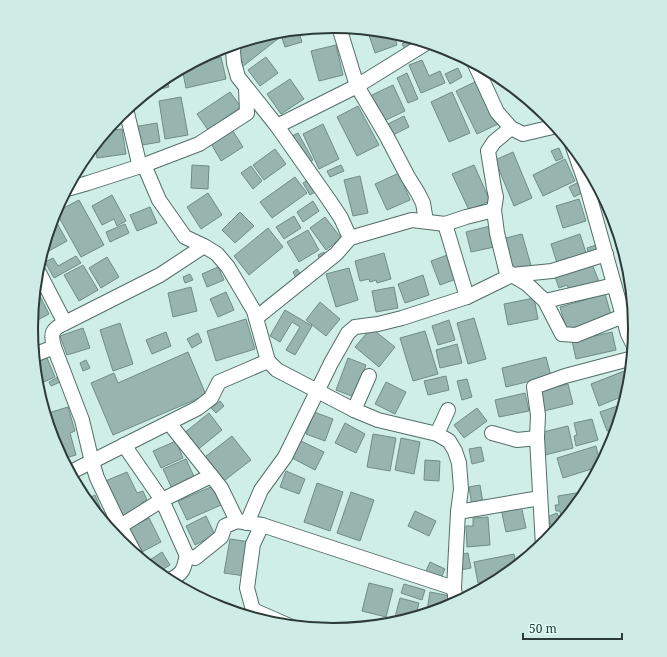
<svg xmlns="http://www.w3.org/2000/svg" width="667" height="657" viewBox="0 0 667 657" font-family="'Noto Serif',serif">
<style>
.building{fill:#97b5ae;stroke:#6f8c85}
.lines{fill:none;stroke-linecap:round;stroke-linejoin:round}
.minor-casing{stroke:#526e67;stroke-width:16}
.minor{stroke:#fff;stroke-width:14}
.rim{fill:none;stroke:#2d3a37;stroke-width:2}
</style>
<rect width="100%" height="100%" fill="#cfeee6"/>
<!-- building -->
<g class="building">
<path d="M373 30 393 32 397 45 375 53 368 32Z"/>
<path d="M275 32 279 38 242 67 241 64 243 62 236 54 237 48 247 40 263 35 265 38 271 33Z"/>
<path d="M299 33 302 42 285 47 282 38Z"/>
<path d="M413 38 418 40 420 43 406 51 402 44Z"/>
<path d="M336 45 343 75 319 81 311 51Z"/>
<path d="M221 57 226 79 186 88 182 68 190 64Z"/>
<path d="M266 57 278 73 260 86 248 70Z"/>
<path d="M422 60 429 76 440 71 445 83 421 93 409 65Z"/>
<path d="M458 68 462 77 450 84 445 74Z"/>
<path d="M407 73 418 99 408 103 397 78Z"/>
<path d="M166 77 169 87 147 92Z"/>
<path d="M290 79 304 99 281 114 267 94Z"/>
<path d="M477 81 498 124 477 134 456 91Z"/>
<path d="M393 85 405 111 382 122 370 96Z"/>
<path d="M230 92 241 107 208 130 197 114Z"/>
<path d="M452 92 470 133 449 142 431 102Z"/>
<path d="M181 97 188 135 165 139 159 101Z"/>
<path d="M358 106 379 145 357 156 337 117Z"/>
<path d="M404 116 409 127 389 137 384 126Z"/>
<path d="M157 123 160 142 136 146 133 127Z"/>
<path d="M323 124 339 159 319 169 303 134Z"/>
<path d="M231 128 243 147 221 161 210 142Z"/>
<path d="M122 129 126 154 97 158 95 145 106 131Z"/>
<path d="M298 133 313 160 308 163 292 136Z"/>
<path d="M559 148 563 158 556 161 551 151Z"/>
<path d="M275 149 286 164 264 180 253 165Z"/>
<path d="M513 152 532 198 514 206 495 160Z"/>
<path d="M565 159 575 181 543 196 533 175Z"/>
<path d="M192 165 209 166 208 189 191 188Z"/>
<path d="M341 165 344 171 330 177 327 171Z"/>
<path d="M474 165 490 201 469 210 452 174Z"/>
<path d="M251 166 262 181 253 189 241 173Z"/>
<path d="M399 173 410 200 387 210 375 184Z"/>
<path d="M360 176 368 213 353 216 344 180Z"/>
<path d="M295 177 307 193 272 218 260 202Z"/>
<path d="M308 180 315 192 310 195 303 183Z"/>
<path d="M579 182 584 192 574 197 569 187Z"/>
<path d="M208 193 222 215 201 229 187 207Z"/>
<path d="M112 195 126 221 117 226 114 219 102 225 92 206Z"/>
<path d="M579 199 586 221 563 228 556 206Z"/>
<path d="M79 200 104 245 81 257 56 212Z"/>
<path d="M313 201 319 211 303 222 297 212Z"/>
<path d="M609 205 613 214 606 217 602 207Z"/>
<path d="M150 207 157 223 137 231 130 215Z"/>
<path d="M240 212 254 226 235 243 222 230Z"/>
<path d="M53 216 67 241 47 252 44 247Z"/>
<path d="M294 216 301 228 284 239 276 227Z"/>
<path d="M325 217 341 238 326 250 310 228Z"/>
<path d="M125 224 129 233 110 242 106 232Z"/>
<path d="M494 225 499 246 471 252 466 232Z"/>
<path d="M268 228 283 247 249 275 234 256Z"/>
<path d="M308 230 319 250 299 262 287 242Z"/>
<path d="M522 234 532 269 511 274 502 239Z"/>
<path d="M580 234 587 256 558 266 551 244Z"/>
<path d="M596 245 598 251 589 254 587 248Z"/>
<path d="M324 252 326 257 320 260 318 255Z"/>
<path d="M384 253 391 279 377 283 376 280 370 282 369 279 360 281 355 261Z"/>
<path d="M450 254 459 278 440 285 431 261Z"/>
<path d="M76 256 81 263 54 278 45 262 53 258 58 266Z"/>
<path d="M107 257 119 277 101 288 89 268Z"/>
<path d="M592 264 600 284 571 294 567 285 559 288 555 277Z"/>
<path d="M83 265 98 290 79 301 64 275Z"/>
<path d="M218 267 224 280 207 287 202 274Z"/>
<path d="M349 268 358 300 336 307 326 274Z"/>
<path d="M297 269 301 275 296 278 293 272Z"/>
<path d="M190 274 193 280 185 283 183 277Z"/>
<path d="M423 275 429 295 405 303 398 284Z"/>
<path d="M191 287 197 311 173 317 168 293Z"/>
<path d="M394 287 398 308 376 312 372 291Z"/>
<path d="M226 292 234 310 218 317 210 299Z"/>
<path d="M605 294 612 318 567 332 560 307Z"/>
<path d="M40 296 49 314 32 323 34 299Z"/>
<path d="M534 298 538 319 508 325 504 304Z"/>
<path d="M320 302 340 319 326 336 306 320Z"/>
<path d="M285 310 312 326 295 355 286 350 300 327 292 322 280 342 270 336Z"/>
<path d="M474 318 486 359 468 364 457 323Z"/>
<path d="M246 319 255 349 216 361 207 331Z"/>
<path d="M449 320 455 340 438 345 432 326Z"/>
<path d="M120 323 133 364 113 371 100 330Z"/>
<path d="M83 328 90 348 67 355 60 336Z"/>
<path d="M371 328 395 347 379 367 355 347Z"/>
<path d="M425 331 438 374 413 381 400 338Z"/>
<path d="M166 332 171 346 152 354 146 340Z"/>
<path d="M612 332 616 350 576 359 572 341Z"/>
<path d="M198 333 202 342 192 348 187 339Z"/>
<path d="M457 344 462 363 440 368 436 350Z"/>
<path d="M188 352 206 395 113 435 91 383 114 373 118 383Z"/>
<path d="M546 357 551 376 506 387 502 368Z"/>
<path d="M47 358 55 377 37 385 34 363Z"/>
<path d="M348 358 366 365 354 397 336 390Z"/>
<path d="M86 360 90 368 83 371 80 363Z"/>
<path d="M632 368 630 388 628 394 599 406 591 384Z"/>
<path d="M446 376 449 390 428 395 424 381Z"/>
<path d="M58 377 60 382 51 386 49 382Z"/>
<path d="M467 379 472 397 462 400 457 381Z"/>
<path d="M386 382 406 392 395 414 375 404Z"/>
<path d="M568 384 573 404 544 411 539 391Z"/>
<path d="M525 393 529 411 499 417 495 400Z"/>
<path d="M220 401 224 406 216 413 211 408Z"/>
<path d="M626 403 618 428 607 431 600 412Z"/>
<path d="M68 407 75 431 70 433 76 455 62 459 54 444 45 414Z"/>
<path d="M477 408 487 421 464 438 454 425Z"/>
<path d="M314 412 333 419 325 441 306 434Z"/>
<path d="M209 413 222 430 196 451 183 434Z"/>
<path d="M592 419 598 440 576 446 574 436 577 435 574 423Z"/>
<path d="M345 423 365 434 356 453 335 443Z"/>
<path d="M568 426 573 448 545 455 539 433Z"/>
<path d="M373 434 396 438 390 471 367 467Z"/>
<path d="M232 436 251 460 220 484 201 460Z"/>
<path d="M401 438 420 442 414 474 395 470Z"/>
<path d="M176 441 183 458 161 468 153 451Z"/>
<path d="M301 441 324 452 315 470 292 458Z"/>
<path d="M596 446 601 466 563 478 557 458Z"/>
<path d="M481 447 484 461 472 464 469 449Z"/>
<path d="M186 459 196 481 173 491 163 469Z"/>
<path d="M425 460 440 461 439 481 424 480Z"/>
<path d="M286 471 305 479 299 494 280 487Z"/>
<path d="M127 472 137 493 143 491 147 500 141 503 145 510 121 521 103 482Z"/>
<path d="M317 483 343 492 330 531 304 522Z"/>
<path d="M480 485 483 503 472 506 469 487Z"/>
<path d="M213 486 221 505 187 520 178 501Z"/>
<path d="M588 491 585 497 567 518 561 519 560 511H556L555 505H559L558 496Z"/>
<path d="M351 492 374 500 360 541 337 533Z"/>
<path d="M95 495 106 521 103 522 85 500Z"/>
<path d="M521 505 526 528 506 532 501 509Z"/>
<path d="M415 511 436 521 429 536 408 526Z"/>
<path d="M557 513 561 521 551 525 547 517Z"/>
<path d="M206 516 215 535 195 545 186 526Z"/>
<path d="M488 517 490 545 467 547 466 526H473V518Z"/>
<path d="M149 518 161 542 138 554 126 530Z"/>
<path d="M230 539 250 542 245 576 224 573Z"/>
<path d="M162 552 170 565 157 573 151 568 147 562Z"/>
<path d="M468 553 471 568 460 570 457 555Z"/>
<path d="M514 554 517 568 504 578 478 583 474 562Z"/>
<path d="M430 562 445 569 441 578 426 571Z"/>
<path d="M369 583 393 589 386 617 362 611Z"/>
<path d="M404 584 425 590 422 600 401 593Z"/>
<path d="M430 592 451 596 449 608 434 613 427 611Z"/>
<path d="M400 598 419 603 415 618 393 625Z"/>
</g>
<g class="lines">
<defs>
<g id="minor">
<path d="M339 27 357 86 386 135 408 177 418 193 423 203 426 221"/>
<path d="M234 44 233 51 234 63 238 77 277 126 329 200 341 218 350 238"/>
<path d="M474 62 497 112 511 128 523 134 557 126"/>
<path d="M126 109 140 167"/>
<path d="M277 126 357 86 428 42"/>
<path d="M511 128 494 142 488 151 494 188 496 197 494 210 497 233 506 270 512 275 527 284 545 301 562 334 576 335 623 316"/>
<path d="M572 144 586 184 628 334 634 346"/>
<path d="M144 165 159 200 185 237 204 246 217 254 228 267 254 311 268 361 277 370 354 410 378 420 437 434 449 441 455 451 459 463 461 489 458 512 454 588 456 604"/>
<path d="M67 189 88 183 144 165 199 144 247 113 246 88"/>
<path d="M445 224 467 297"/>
<path d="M37 269 65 323C52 329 50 333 54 347L82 420 92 462 97 478 120 526 136 556"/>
<path d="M545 301 614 285"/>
<path d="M256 318 336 254 350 238 412 220 445 224 466 217 494 210"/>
<path d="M65 323 160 275 204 246"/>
<path d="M34 355 54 347"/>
<path d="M354 410 369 376"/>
<path d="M169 423 221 488 237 521"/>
<path d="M492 433 517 440 537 438"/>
<path d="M437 434 448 410"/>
<path d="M124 445 162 500 187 556"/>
<path d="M69 473 198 408 211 398 219 382 268 361"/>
<path d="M458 512 540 498"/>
<path d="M247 523 261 490 285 457 331 363 348 333 355 327 378 324 402 318 467 297 512 275 552 271 606 254"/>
<path d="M262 525 253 544 247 588 253 610 292 627"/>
<path d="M111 532 162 500 211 476"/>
<path d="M543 546 537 438 538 415 534 387 565 376 633 358"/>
<path d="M167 581C173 579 181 574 183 569 185 565 185 561 187 556L195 558 221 537 225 526 237 521 262 525 454 588"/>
</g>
</defs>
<!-- minor casing -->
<use href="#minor" class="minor-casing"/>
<!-- minor -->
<use href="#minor" class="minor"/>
</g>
<!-- crop -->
<path d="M0 0H667V657H0ZM38 328a295 295 0 1 1 590 0a295 295 0 1 1-590 0Z" fill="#ceece5" fill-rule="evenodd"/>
<path class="rim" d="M38 328a295 295 0 1 1 590 0a295 295 0 1 1-590 0Z"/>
<!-- scale -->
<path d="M523 633v6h99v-6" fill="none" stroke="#2d3a37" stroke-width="2"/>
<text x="529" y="633" font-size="12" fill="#2d3a37" stroke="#dcfbf4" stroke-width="3" paint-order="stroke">50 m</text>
</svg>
